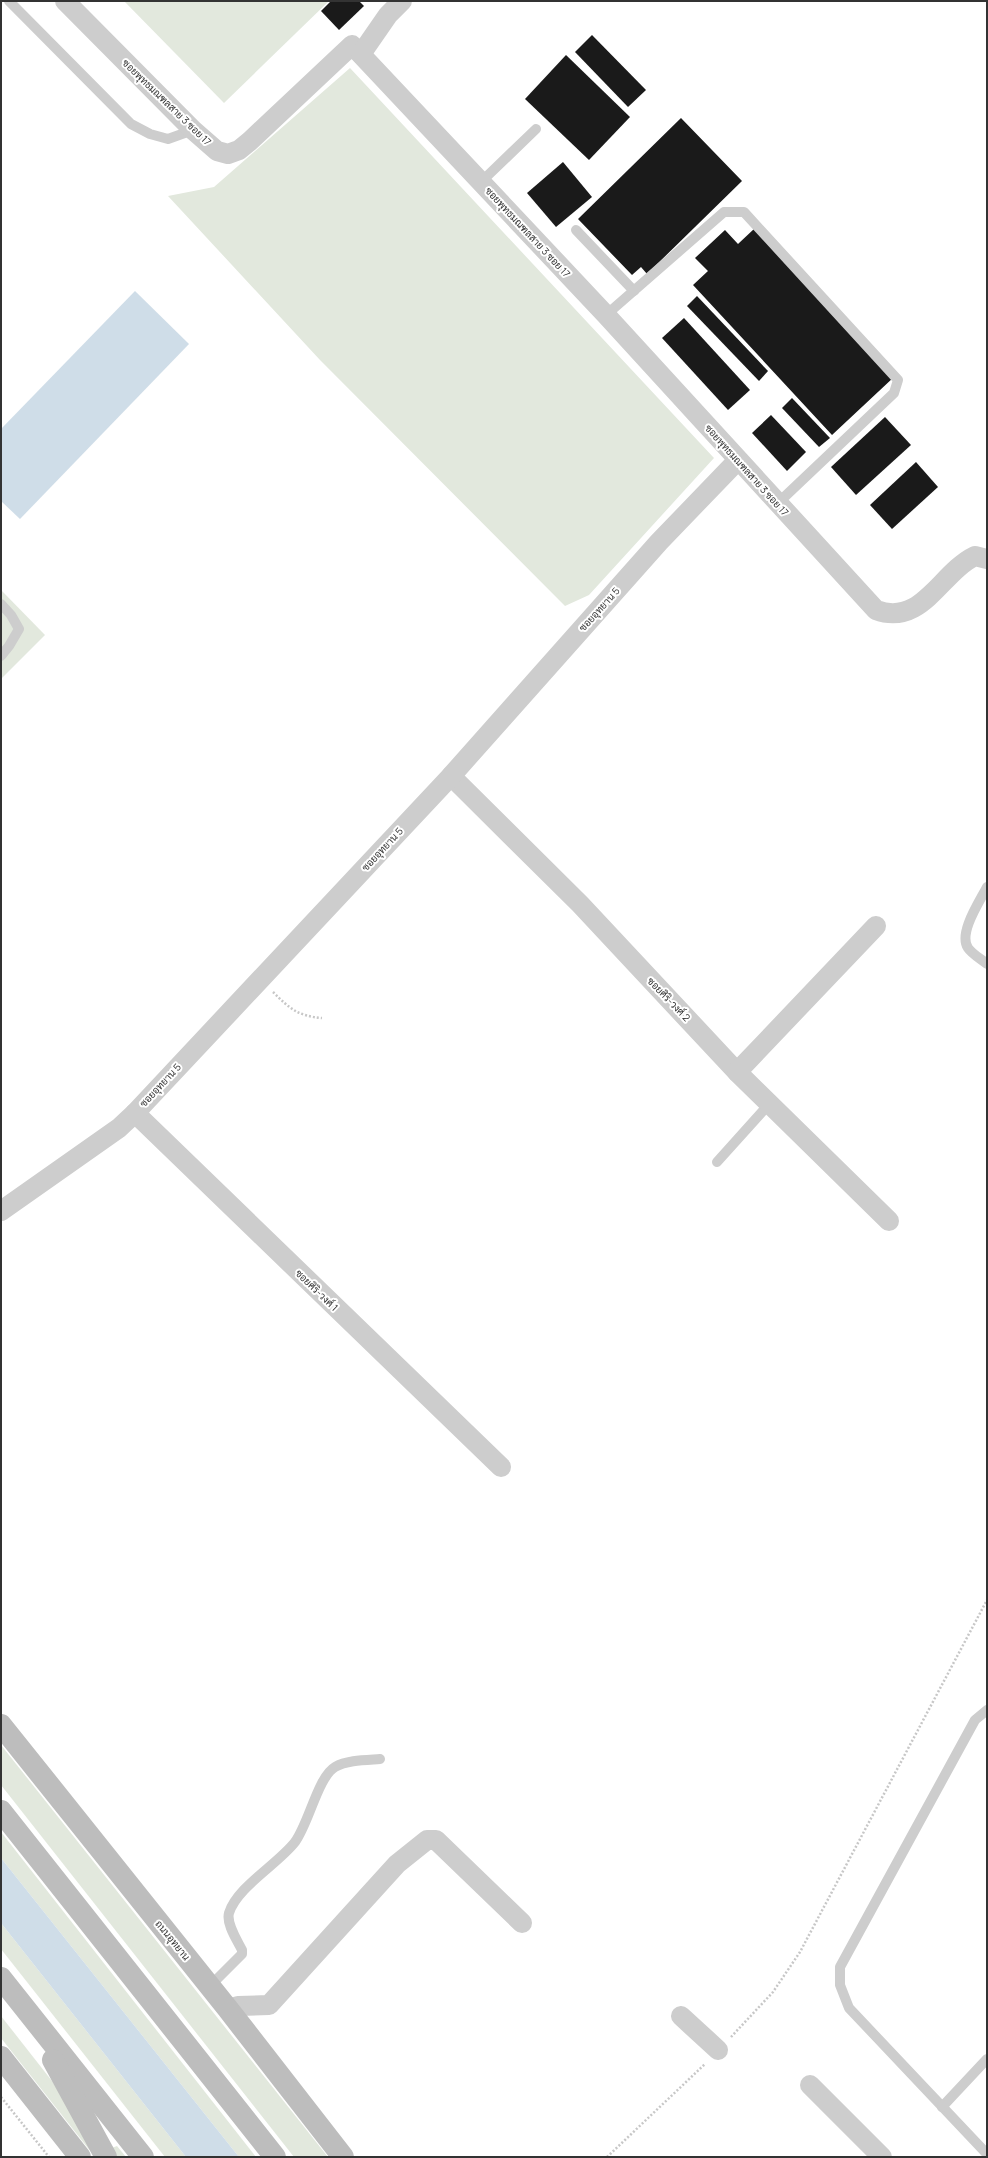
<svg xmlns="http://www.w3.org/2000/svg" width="988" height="2158" viewBox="0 0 988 2158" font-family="Manrope,Sarabun,sans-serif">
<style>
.green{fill:#e2e8dd}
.water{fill:#cfdde8}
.building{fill:#1a1a1a}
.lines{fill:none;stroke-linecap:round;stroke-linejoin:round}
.path{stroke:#c7c7c7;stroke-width:2.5;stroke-dasharray:2 2;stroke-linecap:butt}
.lane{stroke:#cdcdcd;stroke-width:10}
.street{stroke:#cdcdcd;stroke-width:20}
.secondary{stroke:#bdbdbd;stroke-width:22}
.labels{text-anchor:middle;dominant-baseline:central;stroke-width:4;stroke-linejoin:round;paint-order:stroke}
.street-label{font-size:10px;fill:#333;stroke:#fff}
</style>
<rect width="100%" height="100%" fill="#fff"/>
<!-- green -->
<g class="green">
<path d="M124 1H329L224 103Z"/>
<path d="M350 68 714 458 589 595 565 606 320 360 168 196 214 187Z"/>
<path d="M1 590 45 635 1 679Z"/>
<path d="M1 1745 328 2157H294L1 1785Z"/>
<path d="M1 1832 256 2157H239L1 1858Z"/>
<path d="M1 1923 186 2157H165L1 1949Z"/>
<path d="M1 2016 52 2081 99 2154 95 2157 1 2038Z"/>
<path d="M117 2146 126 2157H114L109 2149Z"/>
</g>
<!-- water -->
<g class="water">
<path d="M135 291 189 344 20 519 1 501V429Z"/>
<path d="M1 1858 239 2157H186L1 1923Z"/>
</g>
<!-- building -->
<g class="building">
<path d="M331 1H359L364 6 339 30 321 11Z"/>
<path d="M592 35 646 90 628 107 575 52Z"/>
<path d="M566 55 630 117 589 160 525 99Z"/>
<path d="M681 118 742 181 647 274 641 267 632 275 578 219Z"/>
<path d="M563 162 592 197 556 227 527 193Z"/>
<path d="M755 228 894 377 832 435 693 285 708 271 695 258 725 230 738 244Z"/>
<path d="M697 296 768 371 759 381 687 306Z"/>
<path d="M684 318 750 390 728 410 662 338Z"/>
<path d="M792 398 830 438 819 447 782 408Z"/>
<path d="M771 415 806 452 787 471 752 433Z"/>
<path d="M885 417 911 445 856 495 831 467Z"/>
<path d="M916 462 938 487 892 529 870 505Z"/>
</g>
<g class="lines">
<!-- path -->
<g class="path">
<path d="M273 992C290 1009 298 1016 322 1018"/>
<path d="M731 2037 773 1992 800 1952 987 1600"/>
<path d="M1 2097 49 2157"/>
<path d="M607 2157 705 2064"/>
</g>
<!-- lane -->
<g class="lane">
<path d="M9 1 131 124 150 134 168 139 193 130"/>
<path d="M481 182 536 129"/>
<path d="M576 230 634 291"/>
<path d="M606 315 724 212H744L898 380 894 393 778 503"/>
<path d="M1 604 11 615 19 629 9 646 1 656"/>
<path d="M987 887C980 901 958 933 968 948 972 954 981 959 987 964"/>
<path d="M717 1162 770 1103"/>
<path d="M987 1710 975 1720 840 1967V1985L849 2008 987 2154"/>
<path d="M210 1986 242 1954V1950C237 1940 226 1924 229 1913 237 1887 278 1864 295 1842 309 1823 318 1777 335 1767 347 1760 366 1760 380 1759"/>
<path d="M942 2107 987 2059"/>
</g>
<!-- street -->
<g class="street">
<path d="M65 1 193 130 217 151 228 154 239 150 250 141 352 45 606 315 876 610C922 627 940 573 975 556L987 559"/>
<path d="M361 54 388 15 402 1"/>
<path d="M451 776 580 904 737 1072 889 1221"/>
<path d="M737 1072 876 926"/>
<path d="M135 1113 501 1467"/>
<path d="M1 1211 119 1128 135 1113 451 776 659 542 738 460"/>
<path d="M228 2009 238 2006 269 2005 397 1864 427 1840H436L522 1923"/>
<path d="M681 2016 718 2050"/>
<path d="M810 2085 882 2157"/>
</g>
<!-- secondary -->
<g class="secondary">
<path d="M1 1725 228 2009 343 2157"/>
<path d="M1 1811 275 2157"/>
<path d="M1 1978 143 2157"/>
<path d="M1 2057 80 2157"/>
<path d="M53 2060 106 2157"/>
</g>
</g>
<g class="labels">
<!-- street labels -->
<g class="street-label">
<text transform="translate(167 102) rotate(44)">ซอยพุทธมณฑลสาย 3 ซอย 17</text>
<text transform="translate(528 232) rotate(47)">ซอยพุทธมณฑลสาย 3 ซอย 17</text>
<text transform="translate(747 470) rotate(48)">ซอยพุทธมณฑลสาย 3 ซอย 17</text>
<text transform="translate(599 609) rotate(-48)">ซอยอุทยาน 5</text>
<text transform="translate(382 849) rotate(-47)">ซอยอุทยาน 5</text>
<text transform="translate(669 999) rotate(46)">ซอยศิริ-วงศ์ 2</text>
<text transform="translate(160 1085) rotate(-47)">ซอยอุทยาน 5</text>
<text transform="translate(317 1290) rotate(44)">ซอยศิริ-วงศ์ 1</text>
<text transform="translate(173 1940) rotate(51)">ถนนอุทยาน</text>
</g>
</g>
<!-- border -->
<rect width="988" height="2158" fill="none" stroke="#333333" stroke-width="4"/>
</svg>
